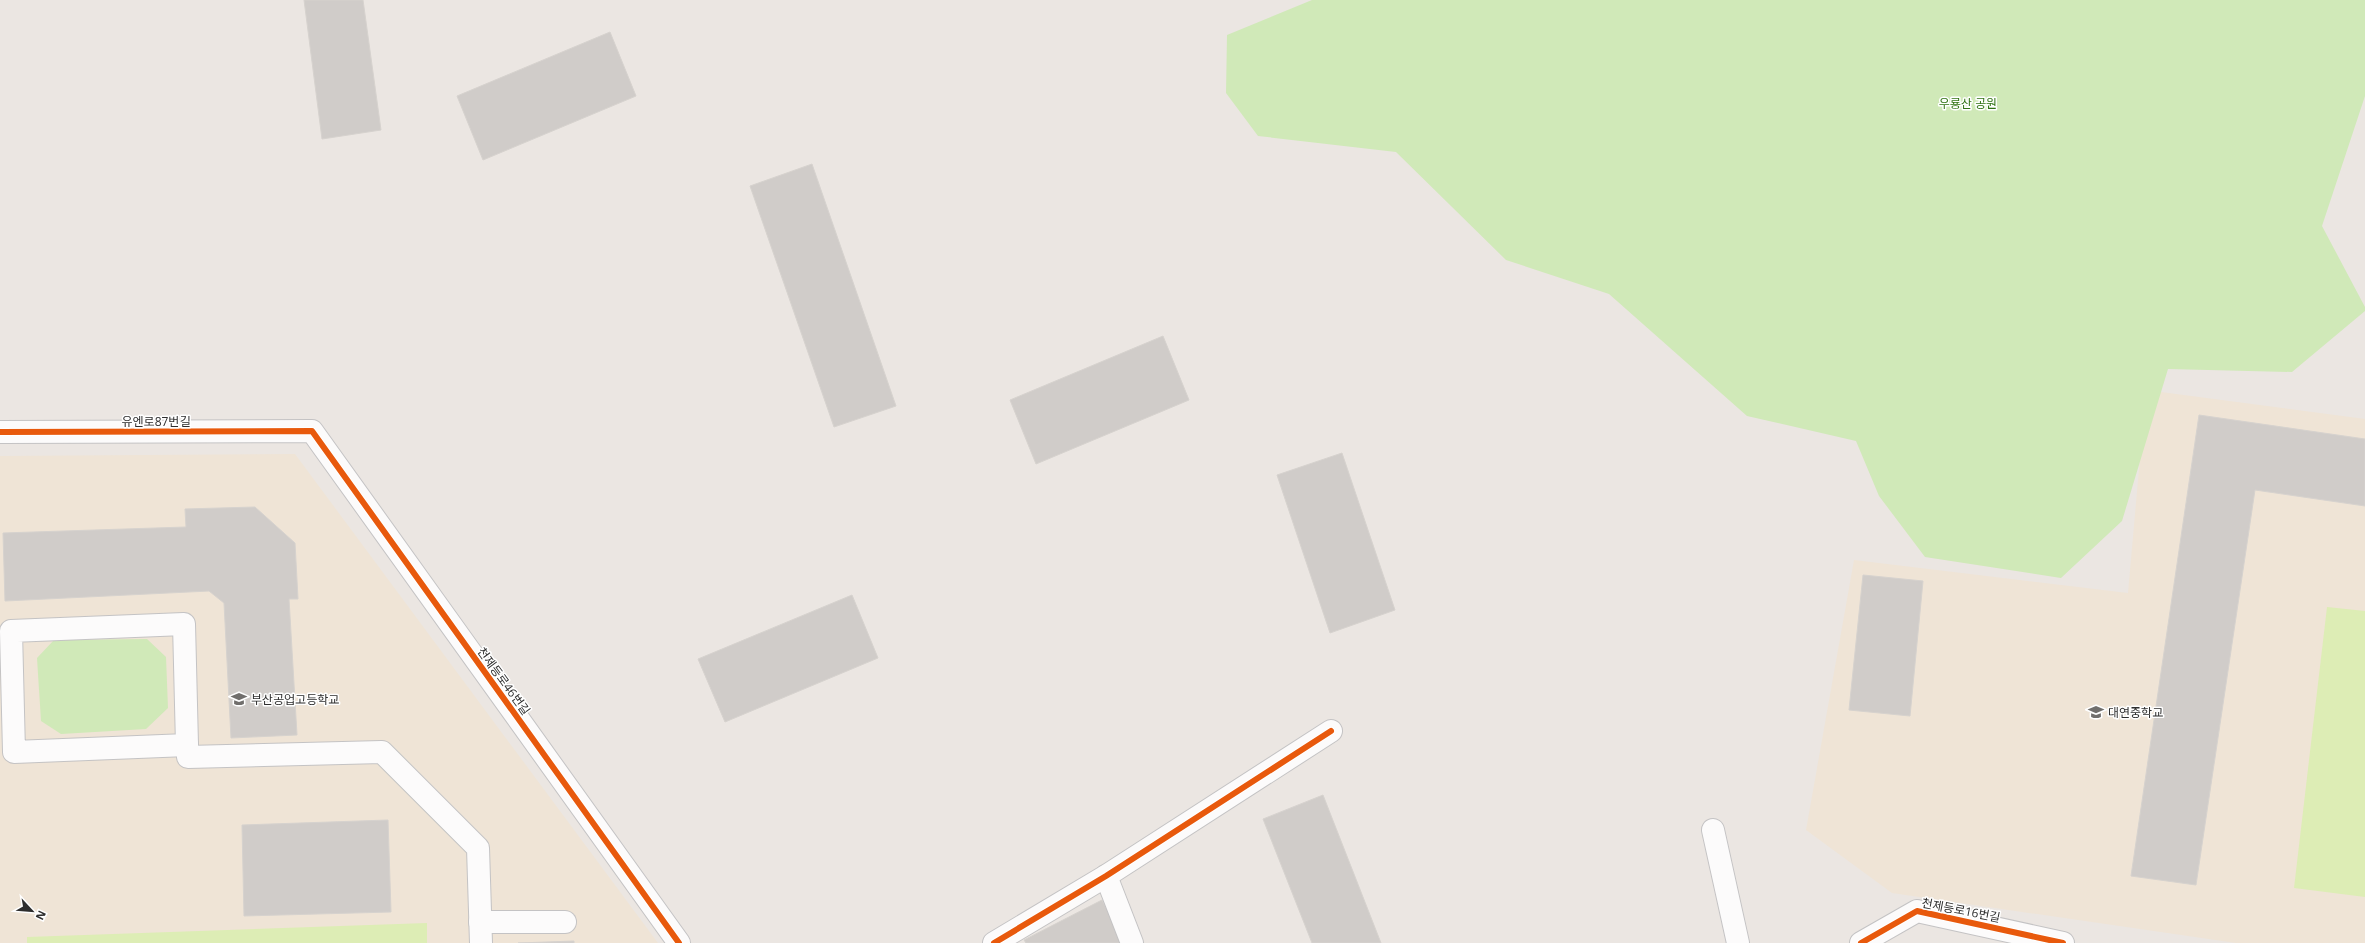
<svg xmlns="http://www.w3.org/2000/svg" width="2365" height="943" viewBox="0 0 2365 943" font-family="'Open Sans','Noto Sans KR',sans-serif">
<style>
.education{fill:#efe4d6}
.green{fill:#d0e9b8}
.pitch{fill:#ddedb5}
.building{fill:#d0ccc9;stroke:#d6d2ce}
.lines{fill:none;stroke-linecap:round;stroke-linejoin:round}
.lane-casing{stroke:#c4c3c4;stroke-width:24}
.street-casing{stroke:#c4c3c4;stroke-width:24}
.lane{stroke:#fcfbfb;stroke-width:22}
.street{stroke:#fcfbfb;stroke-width:22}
.cycleway-casing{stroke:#fff;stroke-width:8}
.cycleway{stroke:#e8590c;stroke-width:6}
.labels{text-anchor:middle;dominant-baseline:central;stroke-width:3;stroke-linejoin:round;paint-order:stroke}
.park-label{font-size:12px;fill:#307313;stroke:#fff}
.street-label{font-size:12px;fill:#2d2d2d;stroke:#fff}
.poi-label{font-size:12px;fill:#2d2d2d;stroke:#fff;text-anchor:start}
</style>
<rect width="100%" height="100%" fill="#ebe6e2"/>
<!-- education -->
<g class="education">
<path d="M2146 390 2365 419V943H2236L1892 893 1806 830 1854 560 2128 593Z"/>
<path d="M295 454 658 943H0V456Z"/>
</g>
<!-- green -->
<g class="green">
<path d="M1312 0H2365V96L2322 226 2365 307V311L2292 372 2168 369 2122 521 2061 578 1925 557 1879 496 1856 441 1747 416 1609 294 1506 260 1396 152 1258 136 1226 93 1227 35Z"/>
<path d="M147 639 166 657 168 708 146 729 61 734 41 721 37 658 54 640Z"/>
</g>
<!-- pitch -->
<g class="pitch">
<path d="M2327 607 2365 611V897L2294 888Z"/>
<path d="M427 923V943H27V937Z"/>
</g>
<!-- building -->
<g class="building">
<path d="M304 0H363L381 130 322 139Z"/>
<path d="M610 32 636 96 483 160 457 96Z"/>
<path d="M812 164 896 406 834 427 750 186Z"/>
<path d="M1163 336 1189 400 1036 464 1010 400Z"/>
<path d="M2199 415 2365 439V506L2255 490 2196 885 2131 876Z"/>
<path d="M1342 453 1395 610 1330 633 1277 475Z"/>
<path d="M255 507 295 543 298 599H289L297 735 231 738 224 603 209 591 5 601 3 533 186 527 185 509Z"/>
<path d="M1863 575 1923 581 1910 716 1849 710Z"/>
<path d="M852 595 878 658 725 722 698 659Z"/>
<path d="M1323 795 1381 943H1312L1263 819Z"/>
<path d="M388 820 391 912 244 916 242 825Z"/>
<path d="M1102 900 1124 943H1026L1024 940Z"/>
<path d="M574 941V943H518Z"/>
</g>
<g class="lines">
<defs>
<g id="lane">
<path d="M184 624 187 745 14 752 11 631Z"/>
<path d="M187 745 188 757 382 752 478 848 481 943"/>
<path d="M480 922H565"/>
</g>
<g id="street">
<path d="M0 432 312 431 679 943"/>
<path d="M1713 830 1738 943"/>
<path d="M1106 876 1132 943"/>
<path d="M994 943 1106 876 1331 731"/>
<path d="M1861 943 1917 911 2063 943"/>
</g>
</defs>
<!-- lane casing -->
<use href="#lane" class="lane-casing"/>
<!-- street casing -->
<use href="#street" class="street-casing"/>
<!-- lane -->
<use href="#lane" class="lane"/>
<!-- street -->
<use href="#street" class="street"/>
<defs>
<g id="cycleway">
<path d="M0 432 312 431 679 943"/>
<path d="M994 943 1106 876 1331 731"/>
<path d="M1861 943 1917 911 2063 943"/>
</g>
</defs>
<!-- cycleway casing -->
<use href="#cycleway" class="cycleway-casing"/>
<!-- cycleway -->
<use href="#cycleway" class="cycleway"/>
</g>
<!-- icons -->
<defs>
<symbol id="school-bare" viewBox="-9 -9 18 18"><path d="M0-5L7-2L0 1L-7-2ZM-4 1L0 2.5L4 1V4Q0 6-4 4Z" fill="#706e6c" stroke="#fff" stroke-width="2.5" paint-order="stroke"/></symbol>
</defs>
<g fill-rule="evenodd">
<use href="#school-bare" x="228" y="688" width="22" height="22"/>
<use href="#school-bare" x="2085" y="701" width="22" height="22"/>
</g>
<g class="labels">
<!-- park labels -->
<g class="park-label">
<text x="1968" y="103">우룡산 공원</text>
</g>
<!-- street labels -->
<g class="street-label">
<text x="156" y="421">유엔로87번길</text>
<text transform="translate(504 681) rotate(54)">천제등로46번길</text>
<text transform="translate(1961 910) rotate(11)">천제등로16번길</text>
</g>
<!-- poi labels -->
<g class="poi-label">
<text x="251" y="699">부산공업고등학교</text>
<text x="2108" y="712">대연중학교</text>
</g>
</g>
<!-- north arrow -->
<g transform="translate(32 911) rotate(116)" stroke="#ffffff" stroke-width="3" paint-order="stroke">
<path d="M0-3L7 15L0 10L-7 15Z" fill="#2d2d2d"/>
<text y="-6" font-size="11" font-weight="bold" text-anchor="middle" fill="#2d2d2d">N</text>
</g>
</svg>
